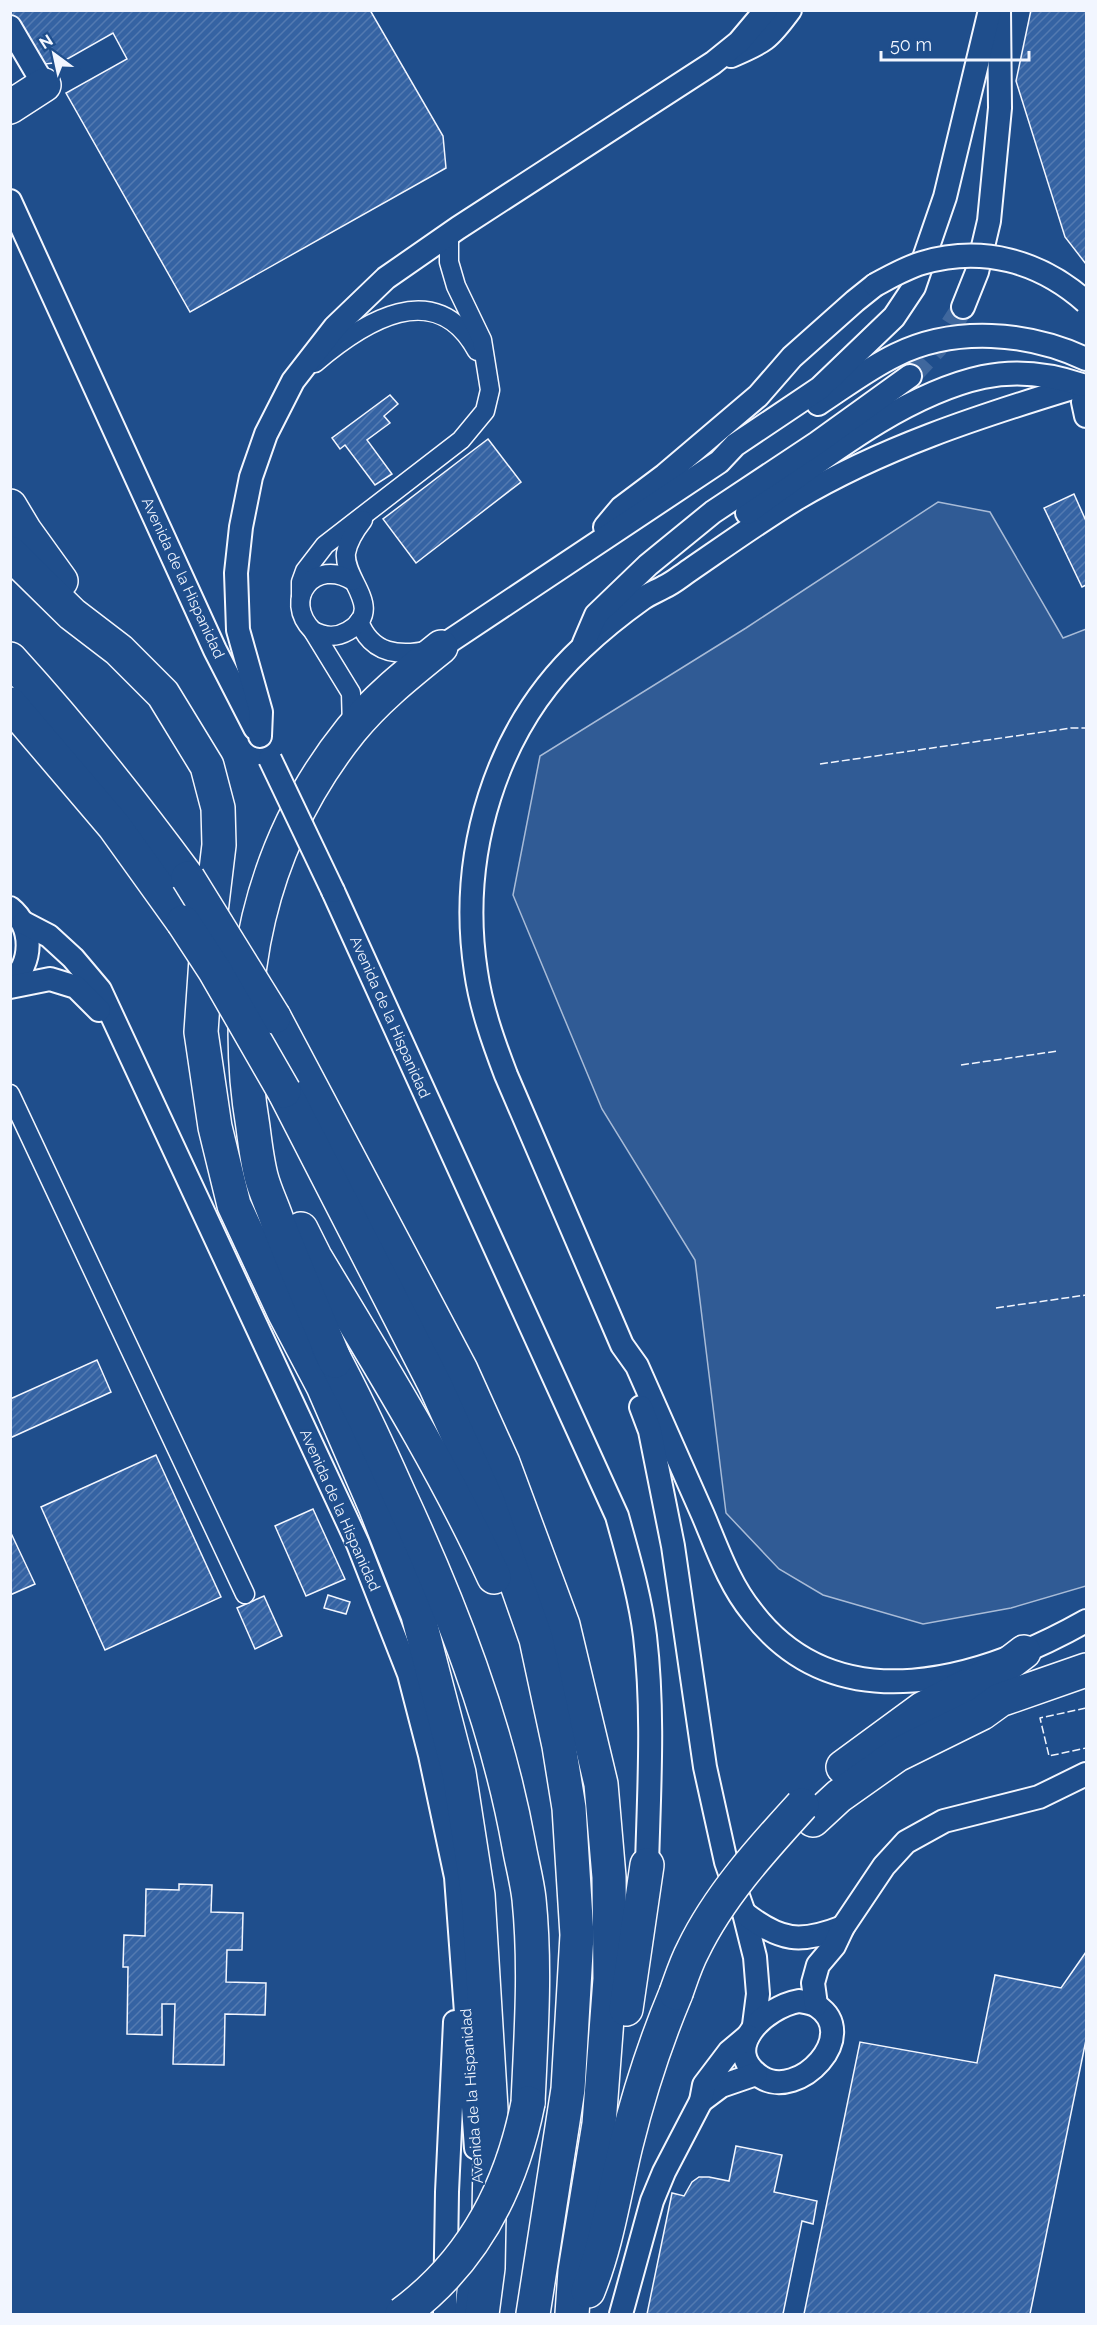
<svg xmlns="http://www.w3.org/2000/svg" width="1097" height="2325" viewBox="0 0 1097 2325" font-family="Raleway,sans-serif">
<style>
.parking{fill:#305b95;stroke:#a8bbd7;stroke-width:1.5}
.building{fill:url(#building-hatch);stroke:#f2f6ff;stroke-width:1.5}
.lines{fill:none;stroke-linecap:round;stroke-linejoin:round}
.tertiary-tunnel{stroke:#3f679d;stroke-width:22;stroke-dasharray:22 11;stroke-linecap:butt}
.minor-casing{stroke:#f2f6ff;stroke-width:21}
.tertiary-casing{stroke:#f2f6ff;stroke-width:26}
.motorway-casing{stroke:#f2f6ff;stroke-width:36}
.minor{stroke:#1f4e8c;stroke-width:18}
.tertiary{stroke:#1f4e8c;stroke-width:22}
.motorway{stroke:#1f4e8c;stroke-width:33}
.tertiary-bridge-casing{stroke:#f2f6ff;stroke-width:26;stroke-linecap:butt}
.motorway-bridge-casing{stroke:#f2f6ff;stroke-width:36;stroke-linecap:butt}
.tertiary-bridge{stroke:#1f4e8c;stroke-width:22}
.motorway-bridge{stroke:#1f4e8c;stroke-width:33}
.fence{stroke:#f2f6ff;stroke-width:1.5;stroke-dasharray:8 3;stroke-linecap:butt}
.labels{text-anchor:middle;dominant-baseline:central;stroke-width:4.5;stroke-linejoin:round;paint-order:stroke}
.street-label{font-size:15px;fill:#f2f6ff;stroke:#1f4e8c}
</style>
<defs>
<pattern id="building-hatch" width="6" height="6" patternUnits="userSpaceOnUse" patternTransform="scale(1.5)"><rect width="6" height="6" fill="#3563a3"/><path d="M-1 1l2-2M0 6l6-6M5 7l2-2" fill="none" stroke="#537ab1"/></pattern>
</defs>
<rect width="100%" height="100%" fill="#1f4e8c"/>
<!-- parking -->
<path class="parking" d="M938 502 990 512 1063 638 1086 629V1586L1011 1608 923 1624 823 1595 779 1569 726 1513 695 1260 602 1109 513 895 540 756 746 628Z"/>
<!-- building -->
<g class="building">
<path d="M10 10H370L443 136 446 168 190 312 66 93 127 59 113 33 62 62 45 64 10 17Z"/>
<path d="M1031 10H1086V264L1065 237 1016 81Z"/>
<path d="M390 395 398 404 384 416 390 423 367 440 392 474 375 485 345 445 340 449 332 438Z"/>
<path d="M488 439 521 482 416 563 383 519Z"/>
<path d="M1074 494 1086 521V585L1082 587 1044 508Z"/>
<path d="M97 1360 111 1392 10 1438V1399Z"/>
<path d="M156 1455 221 1597 105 1650 41 1507Z"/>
<path d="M313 1509 345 1579 306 1596 275 1526Z"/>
<path d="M10 1531 35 1584 10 1595Z"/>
<path d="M328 1595 350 1602 346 1614 324 1608Z"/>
<path d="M264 1596 282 1636 255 1649 237 1608Z"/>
<path d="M179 1884 212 1885 211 1912 243 1913 242 1950H227L226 1982 266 1983 265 2015 225 2014 224 2065 173 2064 175 2004H162V2035L127 2034 128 1967H123L124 1935 145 1936 146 1889 179 1890Z"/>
<path d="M1086 1952V2040L1030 2314H804L860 2042 977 2063 995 1975 1061 1988Z"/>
<path d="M736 2146 782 2155 774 2192 817 2201 813 2224 802 2221 783 2314H647L672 2193 684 2196 692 2182 699 2177H709L729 2181Z"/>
</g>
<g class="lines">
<!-- tertiary-tunnel -->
<path class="tertiary-tunnel" d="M910 376 937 347 963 307"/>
<defs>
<g id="minor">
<path d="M315 363C363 322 436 275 477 351"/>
<path d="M301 596V582L305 571 325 545 461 440 485 411 490 390 482 340 456 286 449 262V235"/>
<path d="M359 621C371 654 399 657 430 650"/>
<path d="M313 631C325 637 336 638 348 631 386 609 343 580 346 553 348 541 356 529 363 520"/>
<path d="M352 728 351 693 313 631C281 599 315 557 353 581"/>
<path d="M10 1094 245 1594"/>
</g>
<g id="tertiary">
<path d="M10 27 44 85"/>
<path d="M731 56C764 42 768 40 790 10"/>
<path d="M10 201 215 650 255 728"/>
<path d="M963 307 977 272 989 221 1000 108 999 10"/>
<path d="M1086 389 1072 388C977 417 882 448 796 499 760 521 725 546 690 570 681 576 673 583 664 587 657 591 649 594 642 599 621 614 600 631 582 648 495 729 458 855 476 972 481 1007 493 1041 506 1075L622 1345 637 1366C659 1415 681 1465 703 1515 717 1548 729 1584 752 1612 838 1725 983 1679 1086 1621"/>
<path d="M1086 393 1083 402 1086 416"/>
<path d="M818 404C844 387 869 368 896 355 955 326 1028 332 1086 359"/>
<path d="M747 513C815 465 900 395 983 377 1016 370 1050 374 1082 385"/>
<path d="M605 527 621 508 665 475 758 396 792 357 855 301 875 285"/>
<path d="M584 643 596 615 648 565 713 512 817 443 910 376"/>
<path d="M441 647 719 462 735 445 820 388 894 317 914 287 945 197 990 10"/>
<path d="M260 736 261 712 238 630 236 573 241 527 251 477 266 434 293 381 335 327 386 278 458 228 713 63 739 42 766 10"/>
<path d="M333 891 617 1516C628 1556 640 1596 645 1636 654 1713 649 1789 647 1865"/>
<path d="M10 908C34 927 33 964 10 983"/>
<path d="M24 923 49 936 73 958 100 990 358 1544 409 1674 430 1755 456 1877 476 2148"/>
<path d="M10 987 50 979 76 987 99 1010"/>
<path d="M641 1407 650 1431 673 1546 705 1767 726 1862 744 1913 755 1957 758 1994 754 2025"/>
<path d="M744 1913C780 1941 800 1944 843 1927"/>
<path d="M799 2001C804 2002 812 2003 817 2006 861 2035 799 2101 761 2077 719 2049 765 2007 799 2001Z"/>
<path d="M816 2005 813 1983 818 1965 834 1946 843 1927 884 1866 906 1842 944 1821 1039 1797 1086 1774"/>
<path d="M701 2101 721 2086 756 2074"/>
<path d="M445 2314 447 2192 455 2022"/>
<path d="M466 2314 474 2240"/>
<path d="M621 2314 652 2201 664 2172 701 2101 704 2085 729 2052 748 2036"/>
</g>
<g id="motorway">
<path d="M10 107 44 85"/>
<path d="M10 506 25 531 61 581"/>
<path d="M10 553 72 614 119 650 163 694 207 766 218 808 219 845 207 945 201 1032 215 1127 234 1205 284 1312 323 1386 375 1506 418 1615 459 1773 478 1895 491 2109 488 2268 482 2314"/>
<path d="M10 659C74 729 132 802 188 878"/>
<path d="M10 704 114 826 183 922"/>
<path d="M274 1017 461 1370 503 1463 563 1625 601 1784 609 1877 610 1979 599 2124 575 2271 572 2314"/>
<path d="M284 1091 435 1385 488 1502 536 1639 559 1746 569 1808 577 1935 568 2089 533 2314"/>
<path d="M301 1229 315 1257C378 1362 443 1466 494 1577"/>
<path d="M328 1347C354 1395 377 1444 399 1494 451 1606 497 1724 519 1846 522 1863 527 1881 529 1899 536 1967 531 2035 528 2103"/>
<path d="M335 1361C316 1315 296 1269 278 1223 273 1207 265 1192 261 1176 257 1160 255 1143 253 1127 229 985 260 843 351 730 377 698 409 673 441 647"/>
<path d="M843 1767 922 1709 1007 1665 1024 1652"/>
<path d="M813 1820 839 1796 897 1755 982 1713 1000 1700 1086 1670"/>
<path d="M626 2009 647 1865"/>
<path d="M588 2291C607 2244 614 2194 626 2145 639 2093 655 2043 676 1993"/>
</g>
</defs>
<!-- minor casing -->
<use href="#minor" class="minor-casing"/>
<!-- tertiary casing -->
<use href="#tertiary" class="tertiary-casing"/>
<!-- motorway casing -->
<use href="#motorway" class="motorway-casing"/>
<!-- minor -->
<use href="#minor" class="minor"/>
<!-- tertiary -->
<use href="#tertiary" class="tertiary"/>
<!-- motorway -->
<use href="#motorway" class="motorway"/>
<defs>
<g id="tertiary-bridge">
<path d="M875 285C890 277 905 268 922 263 982 245 1040 261 1086 302"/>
<path d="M270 759 333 891"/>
</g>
<g id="motorway-bridge">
<path d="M188 878 274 1017"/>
<path d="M183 922 215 971 284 1091"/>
<path d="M676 1993C681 1979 686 1963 693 1950 719 1896 762 1849 802 1805"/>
<path d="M402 2314C473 2262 511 2189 528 2103"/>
</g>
</defs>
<!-- tertiary-bridge casing -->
<use href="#tertiary-bridge" class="tertiary-bridge-casing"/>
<!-- motorway-bridge casing -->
<use href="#motorway-bridge" class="motorway-bridge-casing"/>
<!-- tertiary-bridge -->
<use href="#tertiary-bridge" class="tertiary-bridge"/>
<!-- motorway-bridge -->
<use href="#motorway-bridge" class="motorway-bridge"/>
<!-- fence -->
<g class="fence">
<path d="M820 764 1071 728H1086"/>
<path d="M961 1065 1058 1051"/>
<path d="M996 1308 1086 1295"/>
<path d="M1086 1708 1040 1718 1049 1756 1086 1748"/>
</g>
</g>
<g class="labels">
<!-- street labels -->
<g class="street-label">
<text transform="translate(183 578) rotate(65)">Avenida de la Hispanidad</text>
<text transform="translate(390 1017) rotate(66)">Avenida de la Hispanidad</text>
<text transform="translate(340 1510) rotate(66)">Avenida de la Hispanidad</text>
<text transform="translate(472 2096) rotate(-94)">Avenida de la Hispanidad</text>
</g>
</g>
<!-- border -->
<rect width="1097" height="2325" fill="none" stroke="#f2f6ff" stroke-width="24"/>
<!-- north arrow -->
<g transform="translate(54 54) rotate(327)" stroke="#1f4e8c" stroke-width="4.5" paint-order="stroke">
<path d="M0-4.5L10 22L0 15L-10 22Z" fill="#f2f6ff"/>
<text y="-9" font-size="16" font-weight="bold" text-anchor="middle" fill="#f2f6ff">N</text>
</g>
<!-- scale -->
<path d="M881 51v9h148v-9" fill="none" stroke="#f2f6ff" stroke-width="3"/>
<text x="890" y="51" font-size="18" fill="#f2f6ff" stroke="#1f4e8c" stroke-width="4.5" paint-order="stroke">50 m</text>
</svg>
